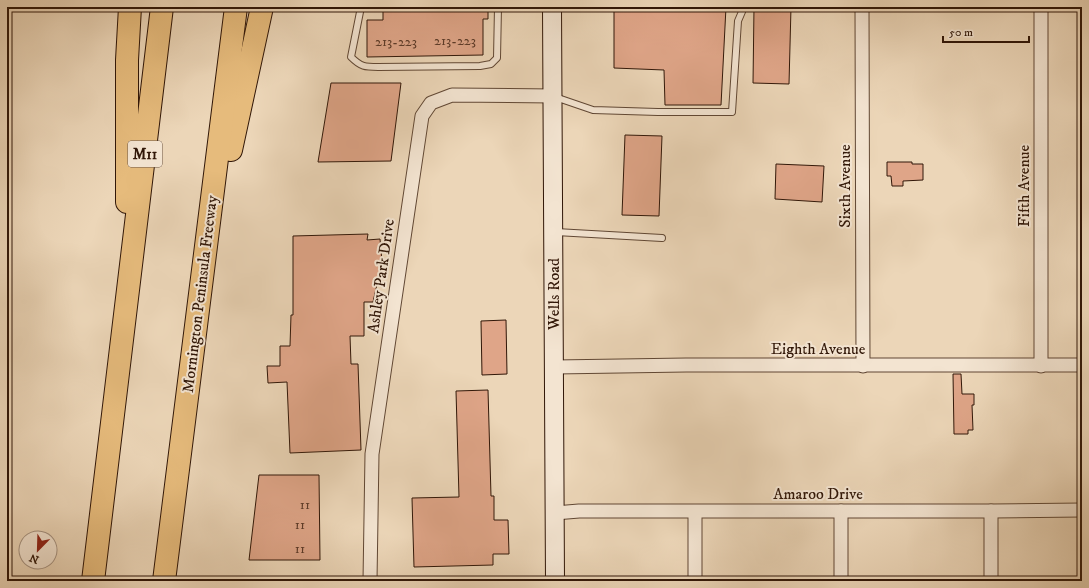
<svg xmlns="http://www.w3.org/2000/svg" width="1089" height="588" viewBox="0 0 1089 588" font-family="'IM FELL DW Pica',serif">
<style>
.building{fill:#dfa588;stroke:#311708}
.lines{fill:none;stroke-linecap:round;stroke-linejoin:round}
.lane-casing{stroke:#604734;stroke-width:8}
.street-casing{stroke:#604734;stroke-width:15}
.secondary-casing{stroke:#311708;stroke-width:20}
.highway-casing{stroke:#311708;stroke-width:24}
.lane{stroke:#f3e4d1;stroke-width:6}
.street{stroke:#f3e4d1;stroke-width:13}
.secondary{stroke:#f3e4d1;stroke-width:18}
.highway{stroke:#e6bb7c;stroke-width:22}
.labels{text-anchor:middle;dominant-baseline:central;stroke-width:4;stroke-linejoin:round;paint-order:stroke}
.number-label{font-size:14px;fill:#5c3a28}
.shield{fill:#f3e4d1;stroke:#6b5444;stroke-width:1}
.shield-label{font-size:15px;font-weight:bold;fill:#311708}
.street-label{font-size:16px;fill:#311708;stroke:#f3e4d1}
</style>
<rect width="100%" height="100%" fill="#ecd6b8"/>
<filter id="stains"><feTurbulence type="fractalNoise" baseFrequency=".005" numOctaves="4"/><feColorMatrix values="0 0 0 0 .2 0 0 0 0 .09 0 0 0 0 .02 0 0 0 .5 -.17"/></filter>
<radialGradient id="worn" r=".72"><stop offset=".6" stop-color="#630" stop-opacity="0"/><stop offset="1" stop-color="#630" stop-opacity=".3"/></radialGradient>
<!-- building -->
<g class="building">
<path d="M383 7H488V19H483V55L367 57V20H383Z"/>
<path d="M614 7H726L721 105H665L664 70 614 68Z"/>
<path d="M754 7H791L789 84 753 83Z"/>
<path d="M331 83H401L391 161 318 162Z"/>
<path d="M625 135 662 136 659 216 622 215Z"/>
<path d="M887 162H912V164H923V180L903 181V186H892L891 176H887Z"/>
<path d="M776 164 824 166 822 202 775 199Z"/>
<path d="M368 234 367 240 380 239 382 262 373 302H364V336H350L351 364H358L361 450 290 453 287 382 268 383 267 366H280V346H290L291 315H293V236Z"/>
<path d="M506 320 507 374 482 375 481 321Z"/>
<path d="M953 374H961L962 394H974V405H972L973 430H968V434H954Z"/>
<path d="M488 390 491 496H494V520H508L509 554H493V565L414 567 412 498 459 497 456 391Z"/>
<path d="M259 475H319L320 560H249Z"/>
</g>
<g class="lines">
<defs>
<g id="lane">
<path d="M361 7 351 57C361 67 365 67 378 67L480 66 491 64 497 58 498 7"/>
<path d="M555 97 593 110 658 112H732L738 21 744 7"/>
<path d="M556 232 662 238"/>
</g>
<g id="street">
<path d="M862 7 863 366"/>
<path d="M1041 7V366"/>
<path d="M555 367 686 365H1082"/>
<path d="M841 511V581"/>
<path d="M695 512V581"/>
<path d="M555 513 579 511H991L1082 510"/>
<path d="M370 581 372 454 422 116 431 103 452 95 553 96"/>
<path d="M991 581V511"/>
</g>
<path id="secondary" d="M552 7 555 581"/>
<g id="highway">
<path d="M231 150 262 7"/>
<path d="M127 202V60L130 7"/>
<path d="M93 581 162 7"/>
<path d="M164 581 236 7"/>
</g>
</defs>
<!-- lane casing -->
<use href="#lane" class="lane-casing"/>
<!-- street casing -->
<use href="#street" class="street-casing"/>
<!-- secondary casing -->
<use href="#secondary" class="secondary-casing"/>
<!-- highway casing -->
<use href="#highway" class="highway-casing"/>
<!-- lane -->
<use href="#lane" class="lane"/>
<!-- street -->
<use href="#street" class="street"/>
<!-- secondary -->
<use href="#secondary" class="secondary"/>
<!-- highway -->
<use href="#highway" class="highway"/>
</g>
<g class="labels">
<!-- number labels -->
<g class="number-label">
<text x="455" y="41">213-223</text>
<text x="396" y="42">213-223</text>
<text x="305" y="505">11</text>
<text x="300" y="525">11</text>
<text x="300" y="549">11</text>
</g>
<!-- shield labels -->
<rect class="shield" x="128" y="141" width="34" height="26" rx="3"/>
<g class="shield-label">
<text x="145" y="154">M11</text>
</g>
<!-- street labels -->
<g class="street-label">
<text transform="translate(845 186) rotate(-90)">Sixth Avenue</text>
<text transform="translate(1024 186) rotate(-90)">Fifth Avenue</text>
<text transform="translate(381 276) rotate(-82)">Ashley Park Drive</text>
<text transform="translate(200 294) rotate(-83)">Mornington Peninsula Freeway</text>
<text transform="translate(554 294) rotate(-90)">Wells Road</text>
<text x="818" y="349">Eighth Avenue</text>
<text x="818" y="494">Amaroo Drive</text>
</g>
</g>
<!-- margin -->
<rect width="1089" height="588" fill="none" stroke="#ecd6b8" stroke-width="24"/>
<rect x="8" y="8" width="1073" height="572" fill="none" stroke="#311708" stroke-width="2"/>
<rect x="12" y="12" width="1065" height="564" fill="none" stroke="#311708"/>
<!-- north arrow -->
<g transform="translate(38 550) rotate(203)"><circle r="19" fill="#f3e4d1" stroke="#a59281"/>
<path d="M0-3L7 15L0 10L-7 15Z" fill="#8f2418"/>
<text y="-6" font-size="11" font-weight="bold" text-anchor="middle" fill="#311708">N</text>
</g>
<!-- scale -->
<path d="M943 36v6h86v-6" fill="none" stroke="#311708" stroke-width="2"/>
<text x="949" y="36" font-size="12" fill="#311708" stroke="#f3e4d1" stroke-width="3" paint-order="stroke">50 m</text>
<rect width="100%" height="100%" filter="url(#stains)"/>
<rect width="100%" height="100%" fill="url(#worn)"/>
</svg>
